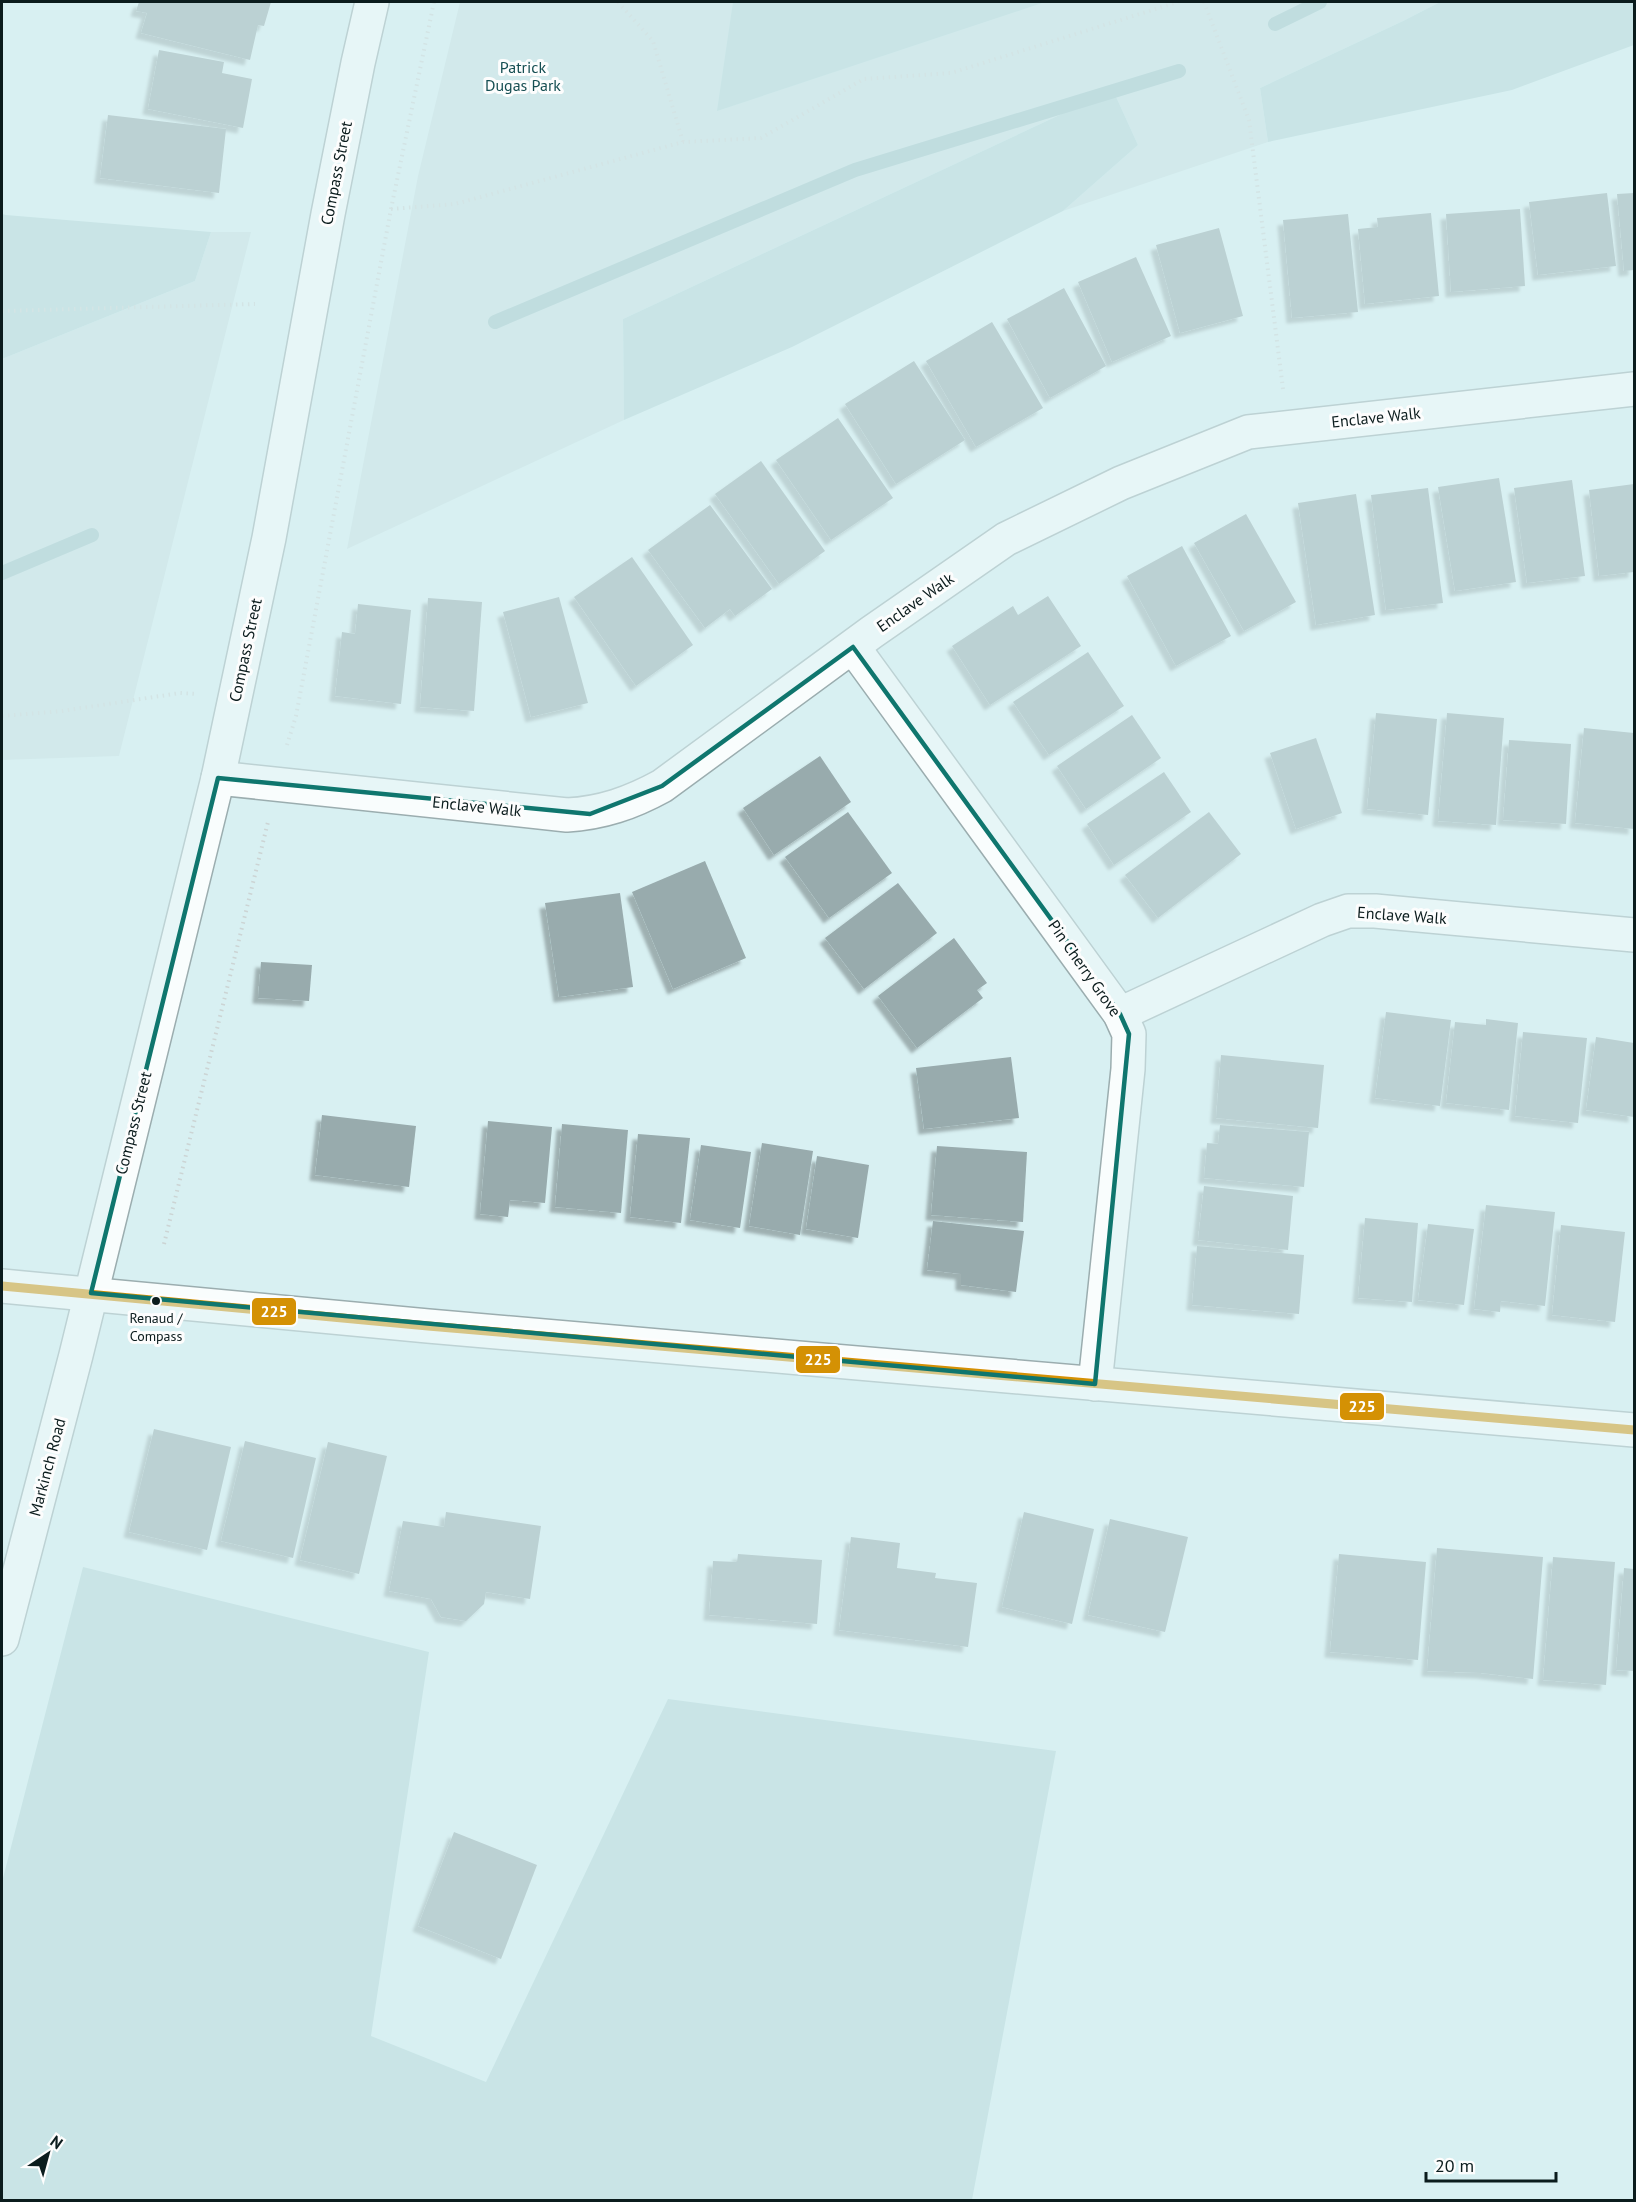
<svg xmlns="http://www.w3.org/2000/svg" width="1636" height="2202" viewBox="0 0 1636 2202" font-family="'PT Sans',sans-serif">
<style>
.green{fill:#c9e1e3}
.forest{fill:#b5d6d8}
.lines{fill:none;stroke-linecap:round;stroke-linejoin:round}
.stream{stroke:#a3c5c8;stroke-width:14}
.building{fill:#98abad;filter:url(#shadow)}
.minor-casing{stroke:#9badaf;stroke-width:36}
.path{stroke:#ccd4d4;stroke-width:4;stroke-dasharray:1.5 4.5;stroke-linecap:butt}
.minor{stroke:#f9fdfd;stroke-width:33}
.bus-1-casing{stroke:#fdfdfd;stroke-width:14}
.bus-1{stroke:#d49104;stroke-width:9}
.marked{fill:none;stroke:#0f766e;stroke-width:4.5;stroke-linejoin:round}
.bus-dot{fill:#0b1c1d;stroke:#fdfdfd;stroke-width:2}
.labels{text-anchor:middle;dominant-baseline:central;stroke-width:6;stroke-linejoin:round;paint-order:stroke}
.bus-label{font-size:14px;fill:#0b1c1d;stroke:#fdfdfd}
.park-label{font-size:16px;fill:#154e52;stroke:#fdfdfd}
.street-label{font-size:16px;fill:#0b1c1d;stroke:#fdfdfd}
.line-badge{stroke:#fdfdfd;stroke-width:2}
.badge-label{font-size:16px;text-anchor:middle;font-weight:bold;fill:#fff}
</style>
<defs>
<filter id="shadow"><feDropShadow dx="-5.5" dy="5.5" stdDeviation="1.5" flood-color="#0004"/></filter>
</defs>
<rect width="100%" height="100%" fill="#d8f0f2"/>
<!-- green -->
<g class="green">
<path d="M460 2H1440L1403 21 1260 88 1268 142 1063 211 1138 145 1113 90 623 319 624 420 347 549 418 176Z"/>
<path d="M211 232H251L119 756 2 760V359L195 281Z"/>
</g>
<!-- forest -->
<g class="forest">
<path d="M733 2H1045L717 111Z"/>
<path d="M1440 2H1634V45L1512 90 1268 142 1260 88 1403 21Z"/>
<path d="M1113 90 1138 145 1063 211 792 347 624 420 623 319Z"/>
<path d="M2 214 6 215 211 232 195 281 2 359Z"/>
<path d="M83 1567 429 1652 371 2036 486 2082 668 1699 1056 1751 972 2200H2V1882Z"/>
</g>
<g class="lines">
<!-- stream -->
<g class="stream">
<path d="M1275 24 1320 2"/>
<path d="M495 322 855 170 1179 71"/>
<path d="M2 573 92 535"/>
</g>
</g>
<!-- building -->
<g class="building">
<path d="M139 2H271L264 26 258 25 250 60 141 33 147 13 136 11Z"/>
<path d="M159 50 224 62 222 73 252 79 243 128 148 109Z"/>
<path d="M108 115 226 129 219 193 100 178Z"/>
<path d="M1607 193 1616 266 1538 275 1529 202Z"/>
<path d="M1634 193V270L1624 271 1617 194Z"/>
<path d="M1520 209 1525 286 1451 292 1446 214Z"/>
<path d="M1431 213 1439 296 1365 304 1358 229 1378 227 1377 218Z"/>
<path d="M1348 214 1358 312 1292 318 1283 220Z"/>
<path d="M1219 228 1243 316 1180 333 1156 245Z"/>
<path d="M1136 257 1171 336 1112 362 1078 282Z"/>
<path d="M1064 288 1106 366 1050 398 1007 319Z"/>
<path d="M992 322 1043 408 976 447 926 361Z"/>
<path d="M914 361 965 440 896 484 845 404Z"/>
<path d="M838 418 893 498 831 540 776 460Z"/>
<path d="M761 461 825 551 779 584 715 494Z"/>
<path d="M1499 478 1516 582 1455 591 1438 487Z"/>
<path d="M1572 480 1585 576 1527 583 1514 488Z"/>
<path d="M1634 484V572L1599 576 1589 490Z"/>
<path d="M1428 488 1443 603 1386 610 1371 495Z"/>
<path d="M1356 494 1375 615 1316 625 1298 503Z"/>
<path d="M710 505 772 589 735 616 730 609 705 628 648 550Z"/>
<path d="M1246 514 1296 602 1244 631 1194 543Z"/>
<path d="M1182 546 1231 636 1176 666 1127 576Z"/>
<path d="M632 557 693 645 636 686 574 597Z"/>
<path d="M1048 596 1081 646 990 705 952 646 1013 606 1018 615Z"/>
<path d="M559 597 588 703 531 717 503 612Z"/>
<path d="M428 598 482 602 474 711 420 707Z"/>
<path d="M358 604 411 610 401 704 335 696 342 632 355 634Z"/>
<path d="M1088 652 1124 706 1049 755 1013 702Z"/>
<path d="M1376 713 1437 719 1428 815 1367 809Z"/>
<path d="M1447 713 1504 718 1496 825 1438 821Z"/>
<path d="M1132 715 1161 758 1086 809 1057 766Z"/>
<path d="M1584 728 1634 733V829L1575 823Z"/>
<path d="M1316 738 1342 813 1296 829 1270 753Z"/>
<path d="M1509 740 1571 744 1566 824 1503 820Z"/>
<path d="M820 756 851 802 774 855 743 808Z"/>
<path d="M1164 772 1191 812 1114 865 1087 824Z"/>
<path d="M848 812 892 873 829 918 785 857Z"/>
<path d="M1209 812 1241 854 1158 918 1125 875Z"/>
<path d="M705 861 746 958 673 989 632 892Z"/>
<path d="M898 883 937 933 864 989 825 938Z"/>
<path d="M620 893 633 987 559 997 545 903Z"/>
<path d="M954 938 987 983 977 990 983 998 917 1048 878 996Z"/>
<path d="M261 962 312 965 309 1001 258 998Z"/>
<path d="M1386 1012 1451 1020 1440 1106 1375 1098Z"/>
<path d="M1486 1019 1518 1023 1509 1110 1446 1103 1455 1022 1486 1025Z"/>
<path d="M1523 1032 1587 1038 1578 1123 1515 1116Z"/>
<path d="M1596 1037 1634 1043V1117L1586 1110Z"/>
<path d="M1221 1055 1324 1065 1318 1128 1216 1118Z"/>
<path d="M1011 1057 1019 1118 924 1129 916 1068Z"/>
<path d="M322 1115 416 1126 409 1187 315 1175Z"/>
<path d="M488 1121 552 1127 545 1203 510 1200 508 1217 480 1214Z"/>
<path d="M562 1124 628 1130 621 1213 555 1207Z"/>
<path d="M1220 1125 1309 1132 1304 1187 1204 1178 1207 1143 1218 1144Z"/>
<path d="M638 1134 690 1138 681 1223 630 1217Z"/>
<path d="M762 1143 813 1151 800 1235 749 1226Z"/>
<path d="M701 1145 751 1152 740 1228 690 1220Z"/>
<path d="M937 1146 1027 1152 1023 1222 931 1215Z"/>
<path d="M817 1156 869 1165 858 1238 806 1229Z"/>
<path d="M1204 1186 1293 1196 1288 1250 1198 1240Z"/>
<path d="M1486 1205 1555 1212 1545 1306 1501 1301 1500 1312 1474 1309Z"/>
<path d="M1365 1218 1418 1223 1412 1302 1358 1298Z"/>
<path d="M933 1221 1024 1231 1016 1292 961 1285V1274L927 1270Z"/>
<path d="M1428 1224 1474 1229 1464 1305 1418 1300Z"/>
<path d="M1561 1225 1625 1232 1615 1322 1552 1315Z"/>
<path d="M1197 1246 1304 1255 1299 1314 1192 1305Z"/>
<path d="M154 1429 231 1447 207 1550 129 1532Z"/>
<path d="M245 1441 316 1458 293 1558 221 1541Z"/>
<path d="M328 1442 387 1456 359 1574 300 1560Z"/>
<path d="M446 1512 541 1526 530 1599 486 1592 484 1604 466 1621 441 1617 431 1599 389 1591 403 1521 444 1527Z"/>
<path d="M1024 1512 1094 1529 1072 1624 1002 1607Z"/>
<path d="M1110 1519 1188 1537 1165 1632 1088 1615Z"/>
<path d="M851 1537 900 1543 897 1568 936 1573 935 1578 977 1583 968 1647 839 1630Z"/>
<path d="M1437 1548 1543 1557 1533 1679 1481 1673 1427 1671Z"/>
<path d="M738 1554 822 1560 817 1624 709 1615 713 1561 737 1562Z"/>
<path d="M1339 1554 1426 1562 1418 1660 1330 1652Z"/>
<path d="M1553 1557 1615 1562 1606 1685 1543 1680Z"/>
<path d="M1624 1568 1634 1569V1671L1616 1670Z"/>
<path d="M454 1832 537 1865 501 1959 418 1926Z"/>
</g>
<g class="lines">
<defs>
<g id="minor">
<path d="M853 647 1120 1014 1129 1034 1128 1069 1095 1384"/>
<path d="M218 778 567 815C602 813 631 803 662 786L872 632 1006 539 1121 483 1248 432 1634 389"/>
<path d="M1120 1014 1322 920 1348 911H1375L1634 935"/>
<path d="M2 1286 428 1326 1634 1430"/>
<path d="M2 1639 76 1355 218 778 269 538 328 214 358 63 372 2"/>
</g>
</defs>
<!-- minor casing -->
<use href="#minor" class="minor-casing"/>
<!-- path -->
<g class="path">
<path d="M618 2 653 41 683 142"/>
<path d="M1204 2 1249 120 1283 389"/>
<path d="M391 209 455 204 683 142 761 138 864 79 951 73 1178 2"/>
<path d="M2 311 255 304"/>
<path d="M2 716 62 711 180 693 197 694"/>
<path d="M287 745 296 716 391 209 434 2"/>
<path d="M164 1244 268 822"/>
</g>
<!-- minor -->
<use href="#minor" class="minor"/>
<defs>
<path id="bus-1" d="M2 1286 428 1326 1634 1430"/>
</defs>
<!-- bus-1 casing -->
<use href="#bus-1" class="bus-1-casing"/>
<!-- bus-1 -->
<use href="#bus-1" class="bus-1"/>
</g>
<!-- marked area -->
<path d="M0 0H1636V2202H0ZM853 647 1120 1014 1129 1034 1095 1384 91 1293 218 778 590 814 662 786Z" fill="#d8f0f2" fill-opacity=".55" fill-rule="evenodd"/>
<path class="marked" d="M853 647 1120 1014 1129 1034 1095 1384 91 1293 218 778 590 814 662 786Z"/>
<!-- markers -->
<circle class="bus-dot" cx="156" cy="1301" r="5"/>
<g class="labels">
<!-- bus labels -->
<g class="bus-label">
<text x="156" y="1318">Renaud /<tspan x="156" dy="18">Compass</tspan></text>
</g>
<!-- park labels -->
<g class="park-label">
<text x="523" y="67">Patrick<tspan x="523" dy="18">Dugas Park</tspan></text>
</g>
<!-- street labels -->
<g class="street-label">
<text transform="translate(336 173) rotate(-79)">Compass Street</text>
<text transform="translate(1376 417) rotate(-6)">Enclave Walk</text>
<text transform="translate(915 602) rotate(-35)">Enclave Walk</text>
<text transform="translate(245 650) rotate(-78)">Compass Street</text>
<text transform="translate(477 806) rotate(6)">Enclave Walk</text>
<text transform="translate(1402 915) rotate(4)">Enclave Walk</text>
<text transform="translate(1085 968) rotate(55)">Pin Cherry Grove</text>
<text transform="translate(133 1123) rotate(-76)">Compass Street</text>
<text transform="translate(47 1467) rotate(-75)">Markinch Road</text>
</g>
</g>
<g class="line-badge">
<rect x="251" y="1297" width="46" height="29" rx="6" fill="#d49104"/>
<rect x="795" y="1345" width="46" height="29" rx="6" fill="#d49104"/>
<rect x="1339" y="1392" width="46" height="29" rx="6" fill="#d49104"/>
</g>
<g class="badge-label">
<text x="274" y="1317">225</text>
<text x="818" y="1365">225</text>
<text x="1362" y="1412">225</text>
</g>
<!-- border -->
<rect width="1636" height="2202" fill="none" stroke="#0b1c1d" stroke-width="6"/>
<!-- north arrow -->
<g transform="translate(48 2154) rotate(36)" stroke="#fdfdfd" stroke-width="4.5" paint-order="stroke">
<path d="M0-4.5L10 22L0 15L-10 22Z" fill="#0b1c1d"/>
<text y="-9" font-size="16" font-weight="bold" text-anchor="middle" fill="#0b1c1d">N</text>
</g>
<!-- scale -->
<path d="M1426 2172v9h130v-9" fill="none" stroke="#0b1c1d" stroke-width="3"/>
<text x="1435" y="2172" font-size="18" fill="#0b1c1d" stroke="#fdfdfd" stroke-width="4.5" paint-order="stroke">20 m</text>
</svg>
